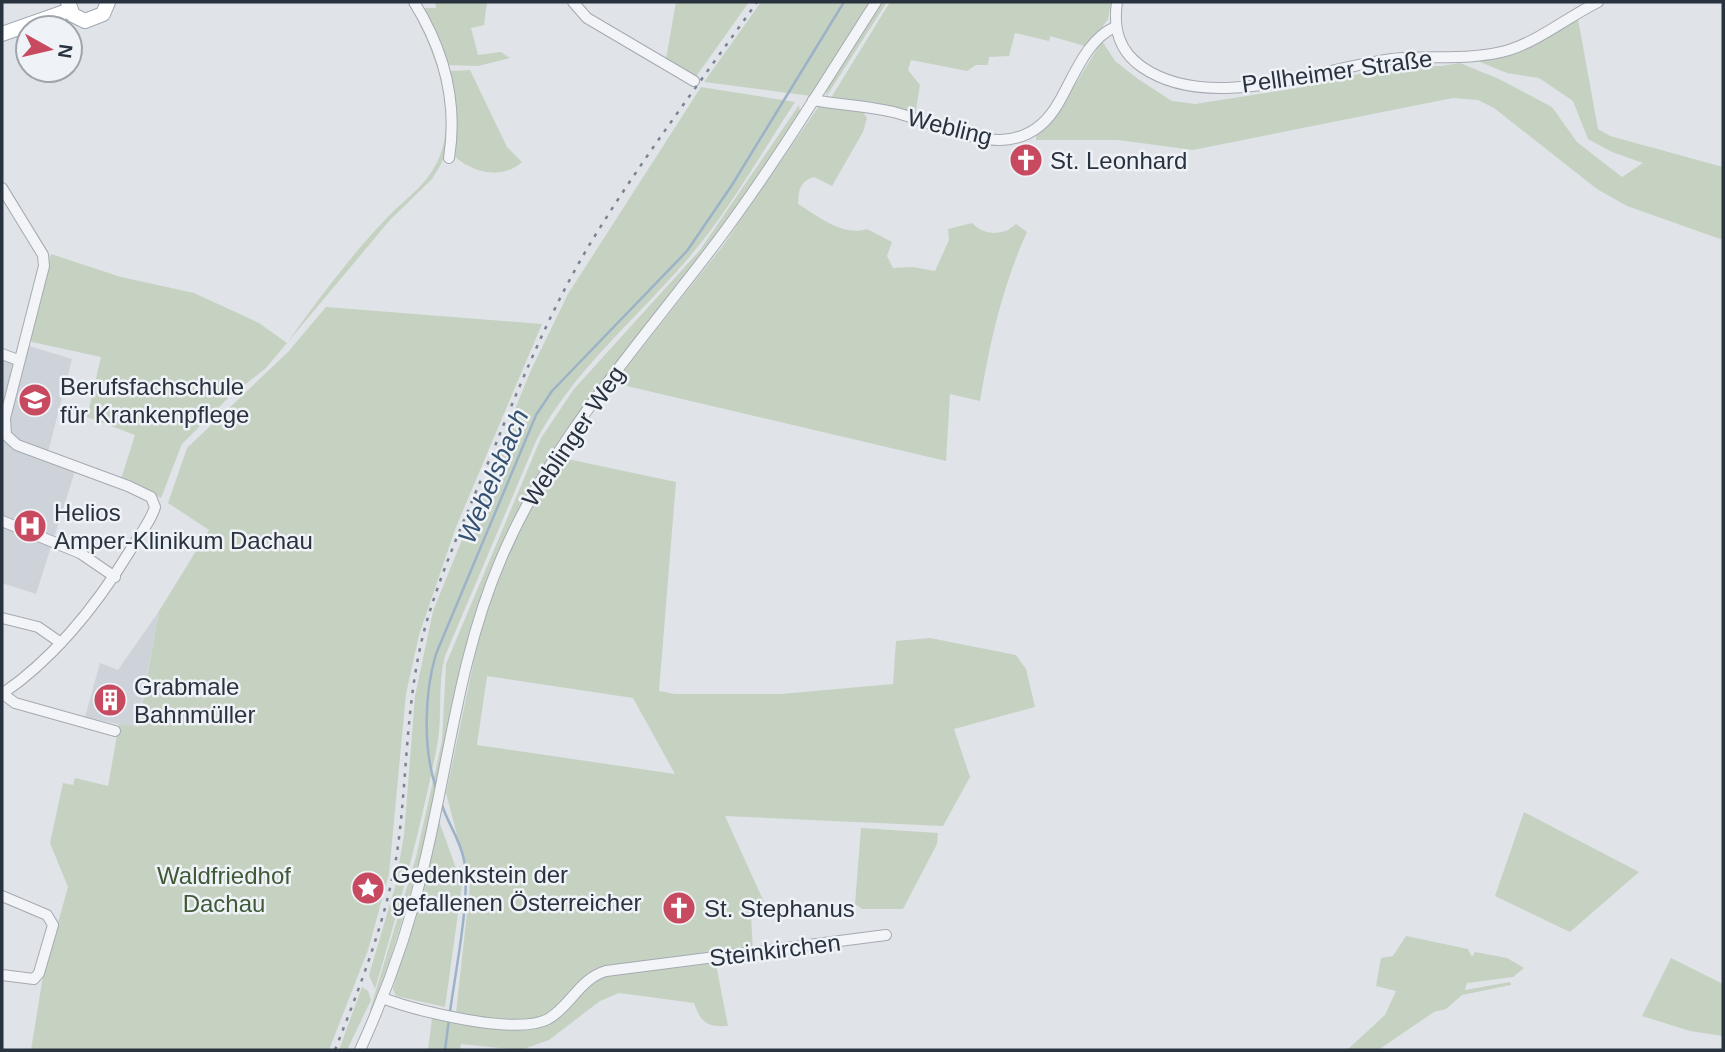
<svg xmlns="http://www.w3.org/2000/svg" width="1725" height="1052" viewBox="0 0 1725 1052" font-family="Arial,sans-serif">
<style>
.built{fill:#ced3da}
.green{fill:#c6d2c1;fill-rule:evenodd}
.lines{fill:none;stroke-linecap:round;stroke-linejoin:round}
.stream{stroke:#9cb2c7;stroke-width:2.5}
.minor-casing{stroke:#a5aab2;stroke-width:12}
.major-casing{stroke:#a0a8b3;stroke-width:16}
.minor{stroke:#f2f4f7;stroke-width:10}
.major{stroke:#fff;stroke-width:14}
.rail{stroke:#7a8391;stroke-width:2.5;stroke-dasharray:3.5 7;stroke-linecap:butt}
.labels{text-anchor:middle;dominant-baseline:central;stroke-width:5;stroke-linejoin:round;paint-order:stroke}
.street-label{font-size:24px;fill:#29323f;stroke:#eff2f6}
.poi-label{font-size:24px;fill:#29323f;stroke:#eff2f6;text-anchor:start}
.park-label{font-size:24px;fill:#3f5a37;stroke:#eff2f6}
.water-label{font-size:26px;font-style:italic;fill:#355171;stroke:#eff2f6}
</style>
<rect width="100%" height="100%" fill="#e0e3e8"/>
<!-- built -->
<g class="built">
<path d="M29 346 72 359 47 456 76 468 36 594 2 583V360L13 363Z"/>
<path d="M159 611 137 728 85 717 100 663 118 670Z"/>
</g>
<!-- green -->
<g class="green">
<path d="M408 2 437 49 447 104V150L440 166 432 179 390 220 266 368 228 398 182 444 161 498 121 479 135 435 87 417 101 357 32 342 29 335 51 254 121 277 194 293 259 323 287 343C317 301 348 259 383 222 397 206 416 193 428 177 467 126 435 51 408 2Z"/>
<path d="M435 2H487L484 25 471 28 478 55 501 52 510 58 478 66 447 65 424 8H436Z"/>
<path d="M676 2H749L695 78 666 59Z"/>
<path d="M761 2H871L811 96 704 82Z"/>
<path d="M882 2H887L826 97 827 89Z"/>
<path d="M890 2H1111L1108 19 1088 47 1050 36 1049 41 1015 33 1009 56 989 57 988 65H976L967 71 911 60 908 70 920 85 915 116 829 101Z"/>
<path d="M1578 19 1598 129 1610 136 1723 167V240L1627 206 1597 189 1494 108 1478 100 1453 98 1193 150 1118 140H1036V135L1062 106 1102 41 1115 61 1138 79 1172 101 1195 104 1303 87 1394 66H1441L1460 63 1499 79 1552 107 1577 142 1622 177 1643 163 1612 152 1588 139 1573 101 1539 78 1507 73 1480 62Z"/>
<path d="M470 70 507 147 522 162C502 180 474 173 455 157L457 122 450 71Z"/>
<path d="M701 87 795 102C760 155 728 213 686 261 635 320 573 371 536 441L445 656C437 686 443 716 437 746 421 828 399 908 375 989L369 975 395 887 404 835 415 696 433 611 531 370 568 294Z"/>
<path d="M799 105 800 113C779 145 759 179 736 210 657 315 564 413 508 533 479 594 468 661 453 726 430 823 407 917 372 1010H370L416 857 442 741 446 664 541 438 574 389 700 250Z"/>
<path d="M819 106 863 112 867 118 863 132 832 186 814 177C799 182 799 190 798 204 818 216 843 237 867 229L892 242 887 256 893 268 913 267 935 271 949 240 948 229 972 223C984 236 1004 236 1016 224L1027 232C1002 287 990 342 980 401L950 394 946 461 614 383 722 247Z"/>
<path d="M326 307 542 324 456 527 419 635 406 694 389 874 368 950 329 1050H31L43 976 68 887 50 843 63 783 73 785 75 778 108 786 119 724 138 727 159 611 209 530 168 503 187 448 288 352Z"/>
<path d="M558 457 676 482 659 691 675 694H781L893 684 896 641 930 638 1016 655 1026 669 1035 707 954 729 970 777 943 826 725 816 769 913 751 914 753 953 715 959 728 1026C707 1027 701 1023 694 1003L619 993 600 1001 549 1040 521 1050 461 1044 460 1050H428L432 1018 456 1013 470 885 446 793 484 613 525 516ZM487 676 633 698 675 774 477 745Z"/>
<path d="M1524 812 1639 872 1570 932 1495 896Z"/>
<path d="M439 821 462 885 445 1007 396 996 393 989Z"/>
<path d="M861 828 938 833 937 844 903 909H862L855 904Z"/>
<path d="M1406 936 1468 949 1472 957 1475 952 1507 958 1524 968 1513 977 1467 983 1465 990 1510 982 1511 985 1462 995 1446 1009 1434 1012 1378 1050H1347L1385 1015 1396 991 1376 986 1381 958 1393 956Z"/>
<path d="M1671 958 1723 984V1036L1690 1031 1642 1016Z"/>
<path d="M362 987 368 991 371 1000 347 1050H339Z"/>
</g>
<g class="lines">
<!-- stream -->
<g class="stream">
<path d="M436 788C423 749 424 694 436 654L536 415 552 391 687 251 732 185 844 2"/>
<path d="M442 805C448 824 460 839 464 860 471 897 455 973 450 1012"/>
<path d="M445 1050 449 1019"/>
</g>
<defs>
<g id="minor">
<path d="M414 2C444 50 458 102 449 158"/>
<path d="M573 2 587 18 694 81"/>
<path d="M1117 2C1113 29 1119 51 1142 67 1210 114 1317 69 1392 59 1429 55 1472 61 1509 50 1540 40 1568 17 1598 2"/>
<path d="M813 100C840 105 870 106 897 113 954 129 1021 170 1059 102 1074 76 1087 39 1115 27"/>
<path d="M2 188 43 255 44 266 5 418 6 435 17 445 128 486 151 497 155 507C151 521 139 536 131 549 97 605 56 657 2 694"/>
<path d="M2 354 18 360"/>
<path d="M2 521 80 553 115 577"/>
<path d="M2 618 38 627 61 643"/>
<path d="M3 694 15 703 115 731"/>
<path d="M2 896 47 915 53 925 39 973 34 979 2 975"/>
<path d="M382 998C418 1011 515 1036 548 1019 571 1006 579 979 606 971L886 935"/>
<path d="M360 1050C387 991 409 929 424 865 449 762 459 657 501 559 553 436 643 341 722 235 777 161 826 80 876 2"/>
</g>
<g id="major">
<path d="M68 2 73 15 85 21 103 14 108 2"/>
<path d="M2 34 70 10"/>
</g>
</defs>
<!-- minor casing -->
<use href="#minor" class="minor-casing"/>
<!-- major casing -->
<use href="#major" class="major-casing"/>
<!-- minor -->
<use href="#minor" class="minor"/>
<!-- major -->
<use href="#major" class="major"/>
<!-- rail -->
<path class="rail" d="M335 1050C360 986 386 921 397 853 408 776 405 699 426 624 442 569 466 516 488 463 519 387 550 309 593 239 643 157 702 80 757 2"/>
</g>
<!-- icons -->
<defs>
<symbol id="church-disc" viewBox="-11 -11 22 22"><circle r="9.5" fill="#c84a60" stroke="#eff2f6"/><path d="M-1.2-6h2.4v3.5h3.3v2.4h-3.3V6h-2.4V-.1h-3.3v-2.4h3.3Z" fill="#fff"/></symbol>
<symbol id="school-disc" viewBox="-11 -11 22 22"><circle r="9.5" fill="#c84a60" stroke="#eff2f6"/><path d="M0-5L7-2L0 1L-7-2ZM-4 1L0 2.5L4 1V4Q0 6-4 4Z" fill="#fff"/></symbol>
<symbol id="hospital-disc" viewBox="-11 -11 22 22"><circle r="9.5" fill="#c84a60" stroke="#eff2f6"/><path d="M-5-5h3v3.5h4V-5h3V5h-3V1.5h-4V5h-3Z" fill="#fff"/></symbol>
<symbol id="building-disc" viewBox="-11 -11 22 22"><circle r="9.5" fill="#c84a60" stroke="#eff2f6"/><path d="M-4-6H4V6H1V3H-1V6H-4ZM-2.5-4.3h1.7v1.8h-1.7ZM.8-4.3h1.7v1.8H.8ZM-2.5-1h1.7V.8h-1.7ZM.8-1h1.7V.8H.8Z" fill="#fff"/></symbol>
<symbol id="sight-disc" viewBox="-11 -11 22 22"><circle r="9.5" fill="#c84a60" stroke="#eff2f6"/><path d="M0-6L1.8-2.2L6-1.7L2.9 1.2L3.7 5.4L0 3.3L-3.7 5.4L-2.9 1.2L-6-1.7L-1.8-2.2Z" fill="#fff"/></symbol>
</defs>
<g fill-rule="evenodd">
<use href="#church-disc" x="1007" y="141" width="38" height="38"/>
<use href="#school-disc" x="16" y="381" width="38" height="38"/>
<use href="#hospital-disc" x="11" y="507" width="38" height="38"/>
<use href="#building-disc" x="91" y="681" width="38" height="38"/>
<use href="#sight-disc" x="349" y="869" width="38" height="38"/>
<use href="#church-disc" x="660" y="889" width="38" height="38"/>
</g>
<g class="labels">
<!-- street labels -->
<g class="street-label">
<text transform="translate(1337 71) rotate(-8)">Pellheimer Straße</text>
<text transform="translate(950 127) rotate(14)">Webling</text>
<text transform="translate(573 436) rotate(-56)">Weblinger Weg</text>
<text transform="translate(775 950) rotate(-7)">Steinkirchen</text>
</g>
<!-- poi labels -->
<g class="poi-label">
<text x="1050" y="160">St. Leonhard</text>
<text x="60" y="386">Berufsfachschule<tspan x="60" dy="28">für Krankenpflege</tspan></text>
<text x="54" y="512">Helios<tspan x="54" dy="28">Amper-Klinikum Dachau</tspan></text>
<text x="134" y="686">Grabmale<tspan x="134" dy="28">Bahnmüller</tspan></text>
<text x="392" y="874">Gedenkstein der<tspan x="392" dy="28">gefallenen Österreicher</tspan></text>
<text x="704" y="908">St. Stephanus</text>
</g>
<!-- park labels -->
<g class="park-label">
<text x="224" y="875">Waldfriedhof<tspan x="224" dy="28">Dachau</tspan></text>
</g>
<!-- water labels -->
<g class="water-label">
<text transform="translate(493 476) rotate(-67)">Webelsbach</text>
</g>
</g>
<!-- border -->
<rect width="1725" height="1052" fill="none" stroke="#29323f" stroke-width="7"/>
<!-- north arrow -->
<g transform="translate(49 49) rotate(98)"><circle r="33" fill="#eff2f6" stroke="#a0a5ad" stroke-width="2"/>
<path d="M0-5L12 26L0 18L-12 26Z" fill="#c84a60"/>
<text y="-10" font-size="19" font-weight="bold" text-anchor="middle" fill="#29323f">N</text>
</g>
</svg>
